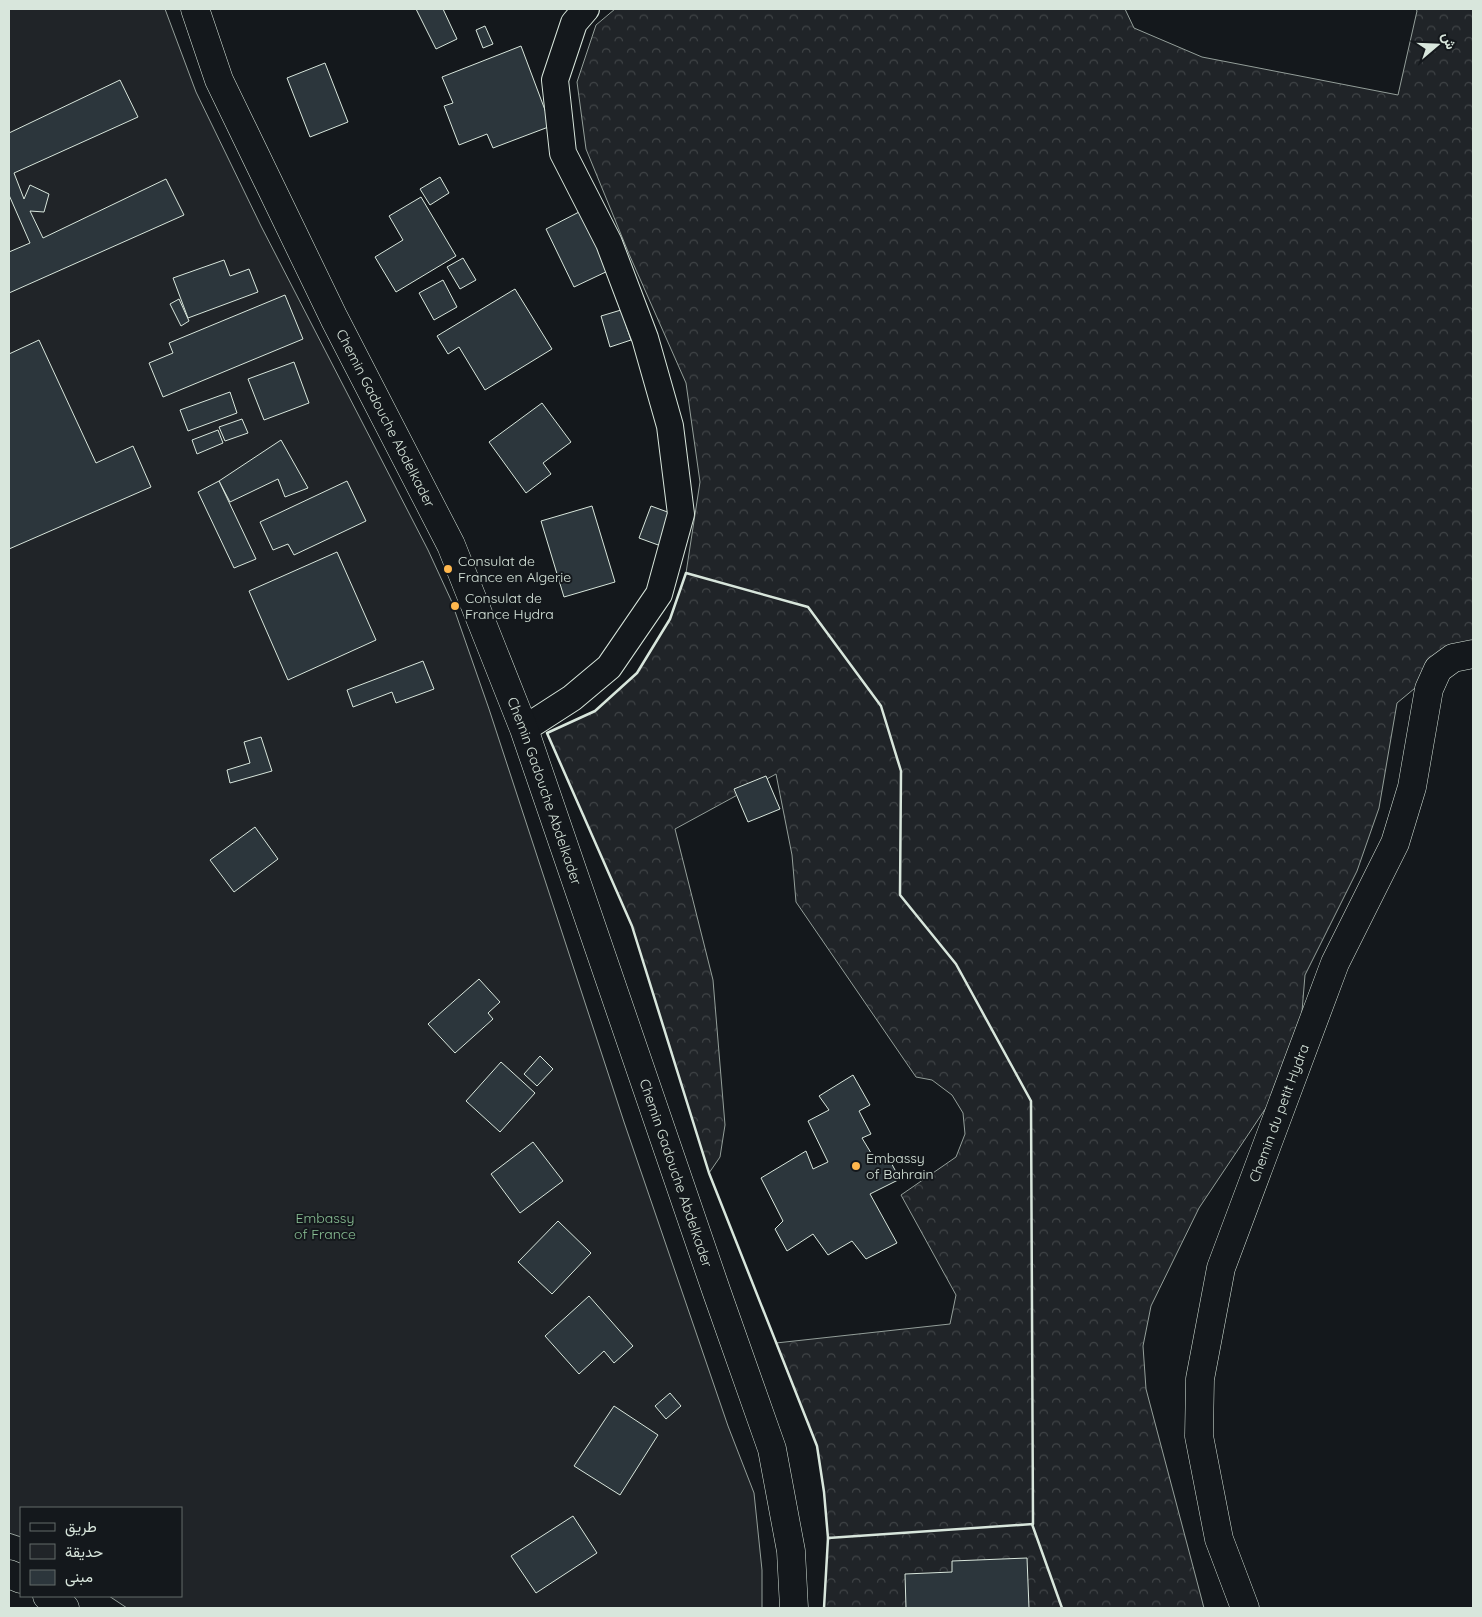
<svg xmlns="http://www.w3.org/2000/svg" width="1482" height="1617" viewBox="0 0 1482 1617" font-family="Quicksand,Vazirmatn,sans-serif">
<style>
.green{fill:#202428;stroke:#939e99}
.forest{fill:url(#forest-crowns);stroke:#939e99}
.building{fill:#2c363c;stroke:#d8e6dc}
.lines{fill:none;stroke-linecap:round;stroke-linejoin:round}
.minor-casing{stroke:#d8e6dc;stroke-width:28}
.tertiary-casing{stroke:#d8e6dc;stroke-width:29}
.secondary-casing{stroke:#d8e6dc;stroke-width:29}
.primary-casing{stroke:#d8e6dc;stroke-width:29}
.minor{stroke:#14181c;stroke-width:26}
.tertiary{stroke:#14181c;stroke-width:28}
.secondary{stroke:#14181c;stroke-width:28}
.primary{stroke:#14181c;stroke-width:28}
.wall{stroke:#d8e6dc;stroke-width:2.5}
.poi-dot{fill:#ffb74d;stroke:#14181c;stroke-width:2}
.labels{text-anchor:middle;dominant-baseline:central;stroke-width:4;stroke-linejoin:round;paint-order:stroke}
.street-label{font-size:14px;fill:#d8e6dc;stroke:#14181c}
.poi-label{font-size:14px;fill:#d8e6dc;stroke:#14181c;text-anchor:start}
.park-label{font-size:14px;fill:#8ac095;stroke:#14181c}
</style>
<defs>
<pattern id="forest-crowns" width="20" height="18" patternUnits="userSpaceOnUse" patternTransform="scale(1.25)"><rect width="20" height="18" fill="#202428"/><path d="M2 6a3 3 0 1 1 6 0M12 15a3 3 0 1 1 6 0" fill="none" stroke="#404447"/></pattern>
</defs>
<rect width="100%" height="100%" fill="#14181c"/>
<!-- green -->
<path class="green" d="M9 9H165L196 92 261 226 428 550 451 600 489 709 624 1122 728 1426 754 1493 762 1570V1608H127L109 1596H181V1508H21V1537L9 1533Z"/>
<!-- forest -->
<path class="forest" d="M615 9H1125L1134 28 1202 57 1398 95 1417 11 1416 9H1473V644L1438 669 1397 703 1379 808 1357 871 1305 975 1298 1060 1199 1208 1151 1306 1143 1346 1146 1389 1204 1608H824L828 1538 824 1492 817 1446 776 1343 950 1324 956 1295 901 1195 956 1157 965 1134 963 1113 952 1095 932 1080 916 1077 796 902 792 855 776 774 675 829 713 980 725 1125 720 1157 709 1173 632 926 547 733 595 711 637 673 670 619 686 573 700 482 686 383 629 254 586 149 577 82 596 25Z"/>
<!-- building -->
<g class="building">
<path d="M416 9H443L457 39 436 49Z"/>
<path d="M485 26 493 44 483 48 476 30Z"/>
<path d="M521 46 551 126 493 148 487 134 459 145 444 106 453 103 442 77Z"/>
<path d="M325 63 348 122 310 137 287 78Z"/>
<path d="M120 80 138 117 14 173 24 199 30 185 49 194 44 212 30 211 43 238 166 179 184 215 9 293V252L30 243 9 195V133Z"/>
<path d="M440 177 449 193 430 205 420 189Z"/>
<path d="M421 197 456 256 396 292 375 257 403 240 389 216Z"/>
<path d="M581 211 610 270 574 287 546 229Z"/>
<path d="M463 258 476 280 460 289 447 267Z"/>
<path d="M224 260 230 276 249 269 258 292 188 318 173 278Z"/>
<path d="M443 280 457 307 434 320 419 293Z"/>
<path d="M515 289 552 349 485 390 459 347 448 354 437 336Z"/>
<path d="M285 295 303 339 163 397 149 363 173 353 169 343Z"/>
<path d="M179 299 189 321 181 326 170 304Z"/>
<path d="M621 310 631 340 610 347 601 316Z"/>
<path d="M39 340 96 463 133 446 151 487 9 549V354Z"/>
<path d="M294 362 309 403 264 420 248 379Z"/>
<path d="M230 392 237 413 188 431 180 410Z"/>
<path d="M542 403 571 442 543 463 551 474 526 493 489 442Z"/>
<path d="M242 419 248 433 225 441 219 427Z"/>
<path d="M218 430 223 443 197 454 192 440Z"/>
<path d="M281 440 308 488 285 497 278 479 230 502 219 481Z"/>
<path d="M219 481 256 559 234 568 198 492Z"/>
<path d="M347 481 366 521 294 555 288 544 273 550 260 522Z"/>
<path d="M592 506 615 582 564 597 541 521Z"/>
<path d="M651 506 673 514 661 546 639 538Z"/>
<path d="M337 552 376 640 288 680 249 591Z"/>
<path d="M423 661 434 689 396 703 392 692 353 707 347 690Z"/>
<path d="M261 737 272 771 230 783 227 770 250 763 244 742Z"/>
<path d="M766 776 780 809 748 822 734 789Z"/>
<path d="M255 827 278 859 234 892 210 860Z"/>
<path d="M479 979 500 1002 488 1013 493 1019 455 1053 428 1024Z"/>
<path d="M540 1056 553 1069 537 1086 524 1074Z"/>
<path d="M501 1062 535 1093 500 1132 466 1101Z"/>
<path d="M853 1075 870 1105 859 1111 871 1134 862 1138 877 1163 889 1159 900 1179 870 1194 897 1243 866 1259 852 1241 828 1255 813 1234 787 1251 775 1229 783 1221 761 1178 806 1151 813 1169 828 1162 808 1121 829 1110 819 1096Z"/>
<path d="M533 1142 563 1181 520 1213 491 1174Z"/>
<path d="M558 1221 591 1253 552 1294 518 1262Z"/>
<path d="M589 1296 633 1346 614 1363 604 1351 579 1374 545 1336Z"/>
<path d="M670 1393 681 1406 666 1419 655 1406Z"/>
<path d="M614 1406 658 1435 620 1495 574 1466Z"/>
<path d="M573 1516 597 1553 536 1593 511 1556Z"/>
<path d="M1027 1558 1029 1608H906L905 1574 952 1572V1561Z"/>
</g>
<g class="lines">
<defs>
<path id="minor" d="M524 729 572 698 609 667 659 594 681 514 670 426 645 338 609 243 563 153 555 80 574 23 586 9"/>
<g id="tertiary">
<path id="s1" d="M195 9 219 80 334 318 451 545 524 729 716 1290 772 1449 791 1551 794 1608"/>
</g>
<g id="secondary">
<path id="s2" d="M1245 1608 1219 1539 1199 1436 1200 1379 1221 1268 1335 963 1395 843 1412 787 1429 689 1438 669 1453 658 1473 654"/>
</g>
<g id="primary">
<path d="M9 1574 21 1579"/>
<path d="M47 1596 65 1608"/>
</g>
</defs>
<!-- minor casing -->
<use href="#minor" class="minor-casing"/>
<!-- tertiary casing -->
<use href="#tertiary" class="tertiary-casing"/>
<!-- secondary casing -->
<use href="#secondary" class="secondary-casing"/>
<!-- primary casing -->
<use href="#primary" class="primary-casing"/>
<!-- minor -->
<use href="#minor" class="minor"/>
<!-- tertiary -->
<use href="#tertiary" class="tertiary"/>
<!-- secondary -->
<use href="#secondary" class="secondary"/>
<!-- primary -->
<use href="#primary" class="primary"/>
<!-- wall -->
<g class="wall">
<path d="M686 573 808 607 881 706 901 771 900 895 956 964 1031 1101 1033 1524 828 1538 824 1492 817 1446 709 1173 632 926 547 733 595 711 637 673 670 619Z"/>
<path d="M1032 1524 1062 1608"/>
<path d="M824 1608 828 1538H830"/>
</g>
</g>
<!-- markers -->
<g class="poi-dot">
<circle cx="448" cy="569" r="5"/>
<circle cx="455" cy="606" r="5"/>
<circle cx="856" cy="1166" r="5"/>
</g>
<g class="labels">
<!-- street labels -->
<g class="street-label">
<text stroke="none"><textPath href="#s1" startOffset="452">Chemin Gadouche Abdelkader</textPath></text>
<text stroke="none"><textPath href="#s1" startOffset="858">Chemin Gadouche Abdelkader</textPath></text>
<text stroke="none"><textPath href="#s2" startOffset="514">Chemin du petit Hydra</textPath></text>
<text stroke="none"><textPath href="#s1" startOffset="1262">Chemin Gadouche Abdelkader</textPath></text>
</g>
<!-- poi labels -->
<g class="poi-label">
<text x="458" y="561">Consulat de<tspan x="458" dy="16">France en Algerie</tspan></text>
<text x="465" y="598">Consulat de<tspan x="465" dy="16">France Hydra</tspan></text>
<text x="866" y="1158">Embassy<tspan x="866" dy="16">of Bahrain</tspan></text>
</g>
<!-- park labels -->
<g class="park-label">
<text x="325" y="1218">Embassy<tspan x="325" dy="16">of France</tspan></text>
</g>
</g>
<!-- border -->
<rect width="1482" height="1617" fill="none" stroke="#d8e6dc" stroke-width="20"/>
<!-- legend -->
<rect x="20" y="1507" width="162" height="90" fill="#14181c" stroke="#626a69"/>
<rect x="30" y="1523" width="25" height="8" fill="#14181c" stroke="#626a69"/>
<text x="65" y="1532" font-size="15" fill="#d8e6dc">طريق</text>
<rect x="30" y="1544" width="25" height="15" fill="#202428" stroke="#626a69"/>
<text x="65" y="1557" font-size="15" fill="#d8e6dc">حديقة</text>
<rect x="30" y="1570" width="25" height="15" fill="#2c363c" stroke="#626a69"/>
<text x="65" y="1582" font-size="15" fill="#d8e6dc">مبنى</text>
<!-- north arrow -->
<g transform="translate(1437 45) rotate(71)" stroke="#14181c" stroke-width="4" paint-order="stroke">
<path d="M0-4L9 19L0 12L-9 19Z" fill="#d8e6dc"/>
<text y="-8" font-size="14" font-weight="bold" text-anchor="middle" fill="#d8e6dc">ش</text>
</g>
</svg>
